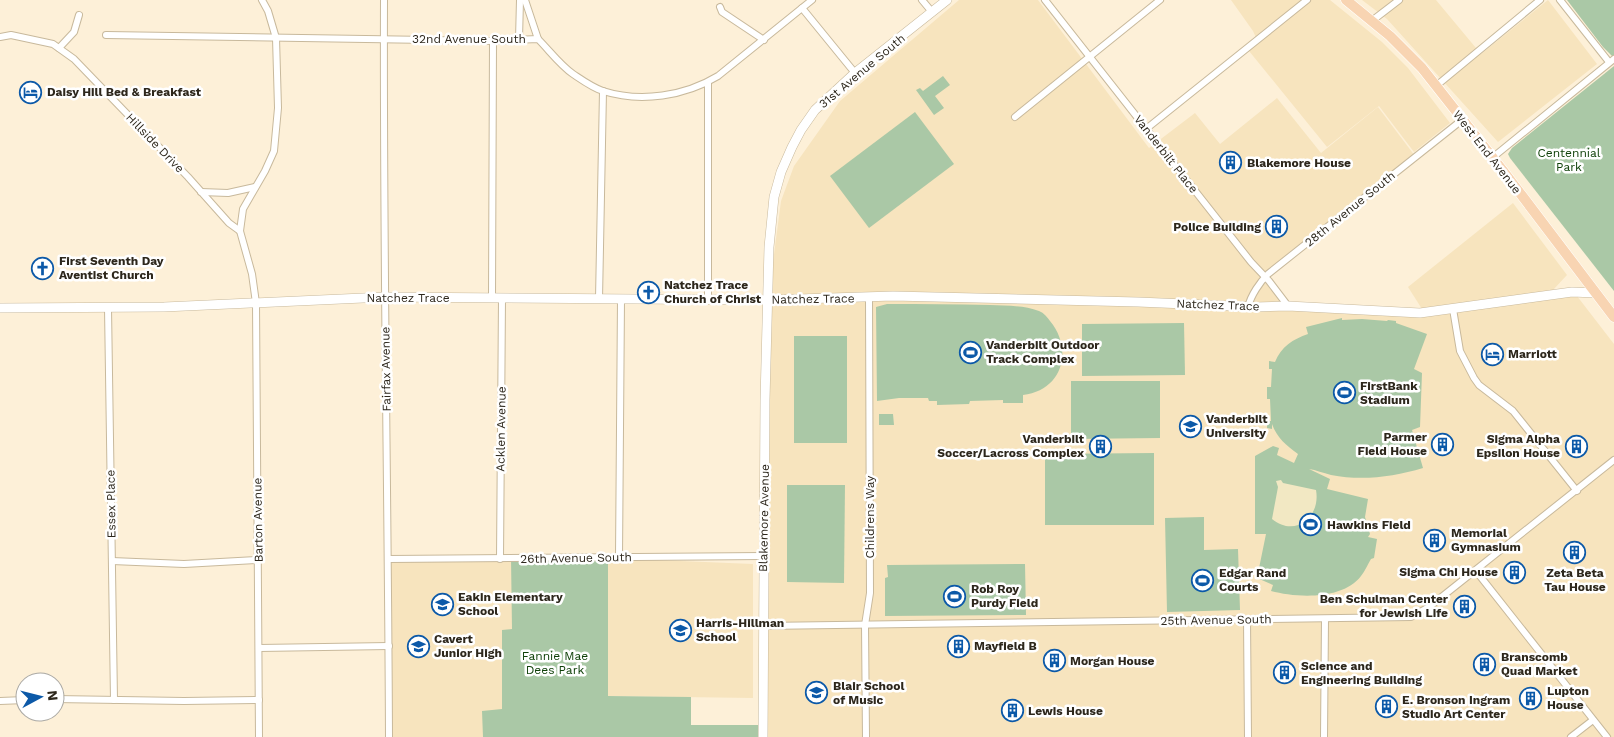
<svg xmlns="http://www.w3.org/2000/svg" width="1614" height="737" viewBox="0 0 1614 737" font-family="'Work Sans',sans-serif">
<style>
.built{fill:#f7e4be}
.green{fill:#aac8a6}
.sand{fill:#f2e8c3}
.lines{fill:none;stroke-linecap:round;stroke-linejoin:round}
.minor-casing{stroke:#c8b99c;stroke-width:8}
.secondary-casing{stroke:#c8b99c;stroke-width:10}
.primary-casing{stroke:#fff;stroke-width:11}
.minor{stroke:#fff;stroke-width:6}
.secondary{stroke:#fff;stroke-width:9}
.primary{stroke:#f8d4b2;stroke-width:10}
.labels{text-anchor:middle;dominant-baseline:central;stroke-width:5;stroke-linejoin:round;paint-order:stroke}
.street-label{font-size:12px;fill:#2d271c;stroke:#fff}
.poi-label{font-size:12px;font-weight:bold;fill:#2d271c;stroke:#fff;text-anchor:start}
.park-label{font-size:12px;fill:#0f4008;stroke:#fff}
</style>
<rect width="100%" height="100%" fill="#fdf0d8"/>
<!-- built -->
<g class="built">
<path d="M959 0H1038L1149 148 1195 113 1220 144 1277 98 1321 153 1378 107 1415 156 1264 278 1288 306 1420 313 1577 296 1614 344V737H763L768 300 781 201 794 166 840 101Z"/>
<path d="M1231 0H1330L1382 42 1408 68 1450 123 1414 152 1379 106 1327 147 1249 51 1258 42 1253 31Z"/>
<path d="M1362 0H1436L1481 54 1548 0 1597 64 1498 142 1387 19Z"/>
<path d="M1513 203 1567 275 1553 290 1422 309 1408 287Z"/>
<path d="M530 558 533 737H390L389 559Z"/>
<path d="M608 558 753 564V698L608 696Z"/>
</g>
<!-- green -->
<g class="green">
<path d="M1567 0H1614V58L1603 47Z"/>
<path d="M1614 66V291L1510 158 1508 154 1512 148Z"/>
<path d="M943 76 950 85 935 96 944 108 934 115 916 90 920 88 923 91Z"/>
<path d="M915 112 954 164 869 228 830 176Z"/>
<path d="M887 304C922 304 956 304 990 305 1006 306 1024 305 1039 311 1044 313 1047 317 1050 321 1074 350 1062 391 1023 395V403H1003V400L970 401 969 404 937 405V401H929L928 398H899L877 401 876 307Z"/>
<path d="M1342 318V320L1362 319 1387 321 1388 320 1396 321V323L1427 334 1414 369 1422 373 1420 427 1412 430 1423 468C1393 477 1362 481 1331 475 1323 473 1316 470 1309 469L1330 479 1327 489 1368 499 1365 517 1370 534 1368 537 1377 539 1374 558 1371 559C1368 564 1365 571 1361 576 1343 600 1297 598 1271 591L1273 585 1257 578 1266 534H1255V456L1273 446 1279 448 1277 455 1294 463 1298 454C1286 445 1277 438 1272 424V429L1267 428V421H1271L1270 399H1267V387H1271L1272 369H1269V361L1275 362C1281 347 1293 339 1308 334L1306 327Z"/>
<path d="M1184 323 1185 375 1082 376V324Z"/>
<rect x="794" y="336" width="53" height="107"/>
<path d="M1071 381H1160V438L1071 439Z"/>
<path d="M879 414H893L894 425H879Z"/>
<path d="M1154 453V525H1045V454Z"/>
<path d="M787 485H845L844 583 787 582Z"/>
<path d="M1204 517V550L1238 549 1240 610 1167 612 1165 518Z"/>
<path d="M511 558H608V696L691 697V725H763V737H483L482 711 502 709V630L512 629Z"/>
<path d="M1025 564 1026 615 885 616V578L888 577 887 565Z"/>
</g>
<!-- sand -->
<path class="sand" d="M1281 480 1283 483 1316 490C1321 517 1295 538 1272 519L1278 487 1276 481Z"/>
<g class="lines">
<defs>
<g id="minor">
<path d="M384 0C383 246 388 491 389 737"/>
<path d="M525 0 538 39"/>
<path d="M922 0 932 12"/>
<path d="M1045 0 1251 262 1269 281 1288 306"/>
<path d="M1560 0 1609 62"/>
<path d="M720 7 722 12 764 40"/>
<path d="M802 8 855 73"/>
<path d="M1373 20 1399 0"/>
<path d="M106 35 493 41 538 39C549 50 560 65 573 74 582 80 593 88 603 91 641 103 685 96 718 76L812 0"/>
<path d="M0 37 11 35 53 44 74 59 188 177 229 223 240 231 252 274 256 303 259 737"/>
<path d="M519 39 520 0"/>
<path d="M59 48 74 32 79 15"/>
<path d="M708 83V299"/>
<path d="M1436 86 1540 0"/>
<path d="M1015 117 1160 0"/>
<path d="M1146 129 1307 0"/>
<path d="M1492 158 1614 59"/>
<path d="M201 192 228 193 255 187"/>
<path d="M240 231 243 209 265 171 274 151 278 108 276 38 268 11 262 0"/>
<path d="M492 298 493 41"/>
<path d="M599 299 603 91"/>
<path d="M1248 307C1251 295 1260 282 1268 274L1462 120"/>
<path d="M108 308 114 700"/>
<path d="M1453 309 1460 351 1474 378 1479 385 1513 411 1577 491"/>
<path d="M619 557 621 299"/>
<path d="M389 559 764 556"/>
<path d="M500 559 502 298"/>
<path d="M112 561 184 564 258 560"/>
<path d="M1476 571 1607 737"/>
<path d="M1247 619 1248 737"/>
<path d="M763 626 1411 617 1429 607 1614 460"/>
<path d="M259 648 389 646"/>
<path d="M55 699 184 701 259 700"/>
<path d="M0 701 25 700"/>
<path d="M866 737 865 625 870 593 869 297"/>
<path d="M1324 737 1325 619"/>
<path d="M1571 737 1593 720"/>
</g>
<g id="secondary">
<path d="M0 308 164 307 385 297 768 300 893 296 1138 302 1256 307 1288 306 1420 313 1572 292 1595 293"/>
<path d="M763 737 765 400 769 247 774 197 781 172 792 147 801 130 815 110 855 73 947 0"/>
</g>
<path id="primary" d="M1346 0 1390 36 1422 68 1504 172 1614 317"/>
</defs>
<!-- minor casing -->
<use href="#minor" class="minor-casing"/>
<!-- secondary casing -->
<use href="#secondary" class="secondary-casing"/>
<!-- primary casing -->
<use href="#primary" class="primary-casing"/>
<!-- minor -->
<use href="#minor" class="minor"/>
<!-- secondary -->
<use href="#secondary" class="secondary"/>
<!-- primary -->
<use href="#primary" class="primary"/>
</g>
<!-- icons -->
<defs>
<symbol id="hotel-ring" viewBox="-11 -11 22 22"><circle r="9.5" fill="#fff" stroke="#0c59a8" stroke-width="1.5"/><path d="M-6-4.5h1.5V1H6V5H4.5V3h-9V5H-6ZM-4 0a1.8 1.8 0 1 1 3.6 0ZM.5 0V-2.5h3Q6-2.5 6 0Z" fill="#0c59a8"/></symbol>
<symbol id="building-ring" viewBox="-11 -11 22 22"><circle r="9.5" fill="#fff" stroke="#0c59a8" stroke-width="1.5"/><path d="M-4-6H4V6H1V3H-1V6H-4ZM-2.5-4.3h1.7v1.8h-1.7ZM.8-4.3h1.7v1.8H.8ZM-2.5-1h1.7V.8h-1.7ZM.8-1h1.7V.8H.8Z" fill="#0c59a8"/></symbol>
<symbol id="church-ring" viewBox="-11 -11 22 22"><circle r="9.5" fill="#fff" stroke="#0c59a8" stroke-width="1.5"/><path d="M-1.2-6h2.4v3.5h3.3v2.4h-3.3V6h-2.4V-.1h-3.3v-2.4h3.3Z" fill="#0c59a8"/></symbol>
<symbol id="stadium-ring" viewBox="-11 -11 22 22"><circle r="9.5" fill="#fff" stroke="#0c59a8" stroke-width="1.5"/><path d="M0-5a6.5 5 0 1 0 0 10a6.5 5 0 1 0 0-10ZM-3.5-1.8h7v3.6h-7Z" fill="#0c59a8"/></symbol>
<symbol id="university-ring" viewBox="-11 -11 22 22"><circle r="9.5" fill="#fff" stroke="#0c59a8" stroke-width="1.5"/><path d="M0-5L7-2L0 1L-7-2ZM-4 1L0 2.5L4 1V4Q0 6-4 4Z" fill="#0c59a8"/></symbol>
<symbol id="school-ring" viewBox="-11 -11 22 22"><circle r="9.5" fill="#fff" stroke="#0c59a8" stroke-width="1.5"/><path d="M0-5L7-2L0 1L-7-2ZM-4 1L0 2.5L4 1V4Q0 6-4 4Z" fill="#0c59a8"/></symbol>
</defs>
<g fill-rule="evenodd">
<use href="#hotel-ring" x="18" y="80" width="25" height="25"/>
<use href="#building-ring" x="1218" y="150" width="25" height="25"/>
<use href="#building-ring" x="1264" y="214" width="25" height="25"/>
<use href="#church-ring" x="30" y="256" width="25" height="25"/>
<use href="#church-ring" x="636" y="280" width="25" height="25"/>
<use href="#stadium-ring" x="958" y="340" width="25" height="25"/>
<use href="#hotel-ring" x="1480" y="342" width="25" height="25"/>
<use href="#stadium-ring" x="1332" y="380" width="25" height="25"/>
<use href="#university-ring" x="1178" y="414" width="25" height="25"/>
<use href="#building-ring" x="1430" y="432" width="25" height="25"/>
<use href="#building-ring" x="1088" y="434" width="25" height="25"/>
<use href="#building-ring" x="1564" y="434" width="25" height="25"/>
<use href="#stadium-ring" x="1298" y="512" width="25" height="25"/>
<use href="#building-ring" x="1422" y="528" width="25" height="25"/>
<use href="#building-ring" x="1562" y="540" width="25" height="25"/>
<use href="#building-ring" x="1502" y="560" width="25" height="25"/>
<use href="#stadium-ring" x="1190" y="568" width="25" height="25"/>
<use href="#stadium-ring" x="942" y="584" width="25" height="25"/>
<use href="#school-ring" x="430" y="592" width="25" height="25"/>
<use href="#building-ring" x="1452" y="594" width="25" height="25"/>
<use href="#school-ring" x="668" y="618" width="25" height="25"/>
<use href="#school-ring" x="406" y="634" width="25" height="25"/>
<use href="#building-ring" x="946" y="634" width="25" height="25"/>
<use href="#building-ring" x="1042" y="648" width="25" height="25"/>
<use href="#building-ring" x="1472" y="652" width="25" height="25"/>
<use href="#building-ring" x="1272" y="660" width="25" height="25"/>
<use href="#school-ring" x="804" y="680" width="25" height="25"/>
<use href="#building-ring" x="1518" y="686" width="25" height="25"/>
<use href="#building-ring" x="1374" y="694" width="25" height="25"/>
<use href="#building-ring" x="1000" y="698" width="25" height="25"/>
</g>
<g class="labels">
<!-- street labels -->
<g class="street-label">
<text x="469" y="39">32nd Avenue South</text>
<text transform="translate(862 71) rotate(-40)">31st Avenue South</text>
<text transform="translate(155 143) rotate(46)">Hillside Drive</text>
<text transform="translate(1487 152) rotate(52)">West End Avenue</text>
<text transform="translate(1166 154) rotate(52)">Vanderbilt Place</text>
<text transform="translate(1350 209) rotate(-39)">28th Avenue South</text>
<text x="408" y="298">Natchez Trace</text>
<text transform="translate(813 299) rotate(-1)">Natchez Trace</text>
<text transform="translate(1218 305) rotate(2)">Natchez Trace</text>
<text transform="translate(386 369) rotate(-91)">Fairfax Avenue</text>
<text transform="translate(501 429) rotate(-89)">Acklen Avenue</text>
<text transform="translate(111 504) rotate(-91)">Essex Place</text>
<text transform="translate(870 517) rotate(-90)">Childrens Way</text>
<text transform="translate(764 518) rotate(-89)">Blakemore Avenue</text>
<text transform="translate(258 520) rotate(-91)">Barton Avenue</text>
<text transform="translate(576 558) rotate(-1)">26th Avenue South</text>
<text transform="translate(1216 620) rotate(-1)">25th Avenue South</text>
</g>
<!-- poi labels -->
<g class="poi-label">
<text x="47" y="92">Daisy Hill Bed &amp; Breakfast</text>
<text x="1247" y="163">Blakemore House</text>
<text x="1261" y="227" text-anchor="end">Police Building</text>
<text x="59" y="261">First Seventh Day<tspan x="59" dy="14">Aventist Church</tspan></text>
<text x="664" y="285">Natchez Trace<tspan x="664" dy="14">Church of Christ</tspan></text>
<text x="986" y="345">Vanderbilt Outdoor<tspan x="986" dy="14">Track Complex</tspan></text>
<text x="1508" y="354">Marriott</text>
<text x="1360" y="386">FirstBank<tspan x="1360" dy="14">Stadium</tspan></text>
<text x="1206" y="419">Vanderbilt<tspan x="1206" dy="14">University</tspan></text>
<text x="1427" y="437" text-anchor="end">Parmer<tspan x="1427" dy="14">Field House</tspan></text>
<text x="1084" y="439" text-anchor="end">Vanderbilt<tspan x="1084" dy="14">Soccer/Lacross Complex</tspan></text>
<text x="1560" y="439" text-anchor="end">Sigma Alpha<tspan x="1560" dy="14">Epsilon House</tspan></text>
<text x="1327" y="525">Hawkins Field</text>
<text x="1451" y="533">Memorial<tspan x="1451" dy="14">Gymnasium</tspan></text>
<text x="1498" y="572" text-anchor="end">Sigma Chi House</text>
<text x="1219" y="573">Edgar Rand<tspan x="1219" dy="14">Courts</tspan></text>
<text x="1575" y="573" text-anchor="middle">Zeta Beta<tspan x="1575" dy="14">Tau House</tspan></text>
<text x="971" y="589">Rob Roy<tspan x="971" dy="14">Purdy Field</tspan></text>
<text x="458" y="597">Eakin Elementary<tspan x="458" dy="14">School</tspan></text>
<text x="1448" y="599" text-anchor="end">Ben Schulman Center<tspan x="1448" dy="14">for Jewish Life</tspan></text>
<text x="696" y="623">Harris-Hillman<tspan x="696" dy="14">School</tspan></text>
<text x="434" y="639">Cavert<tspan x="434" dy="14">Junior High</tspan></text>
<text x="974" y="646">Mayfield B</text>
<text x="1501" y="657">Branscomb<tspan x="1501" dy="14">Quad Market</tspan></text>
<text x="1070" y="661">Morgan House</text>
<text x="1301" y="666">Science and<tspan x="1301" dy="14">Engineering Building</tspan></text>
<text x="833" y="686">Blair School<tspan x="833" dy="14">of Music</tspan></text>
<text x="1547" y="691">Lupton<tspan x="1547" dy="14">House</tspan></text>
<text x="1402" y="700">E. Bronson Ingram<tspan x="1402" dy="14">Studio Art Center</tspan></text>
<text x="1028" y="711">Lewis House</text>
</g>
<!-- park labels -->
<g class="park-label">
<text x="1569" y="153">Centennial<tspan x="1569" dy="14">Park</tspan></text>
<text x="555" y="656">Fannie Mae<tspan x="555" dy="14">Dees Park</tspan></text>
</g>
</g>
<!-- north arrow -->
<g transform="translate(40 697) rotate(83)"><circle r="24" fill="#ffffff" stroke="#aba9a4"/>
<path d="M0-4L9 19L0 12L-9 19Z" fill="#0c59a8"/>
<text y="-8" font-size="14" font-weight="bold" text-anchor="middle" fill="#2d271c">N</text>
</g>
</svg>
